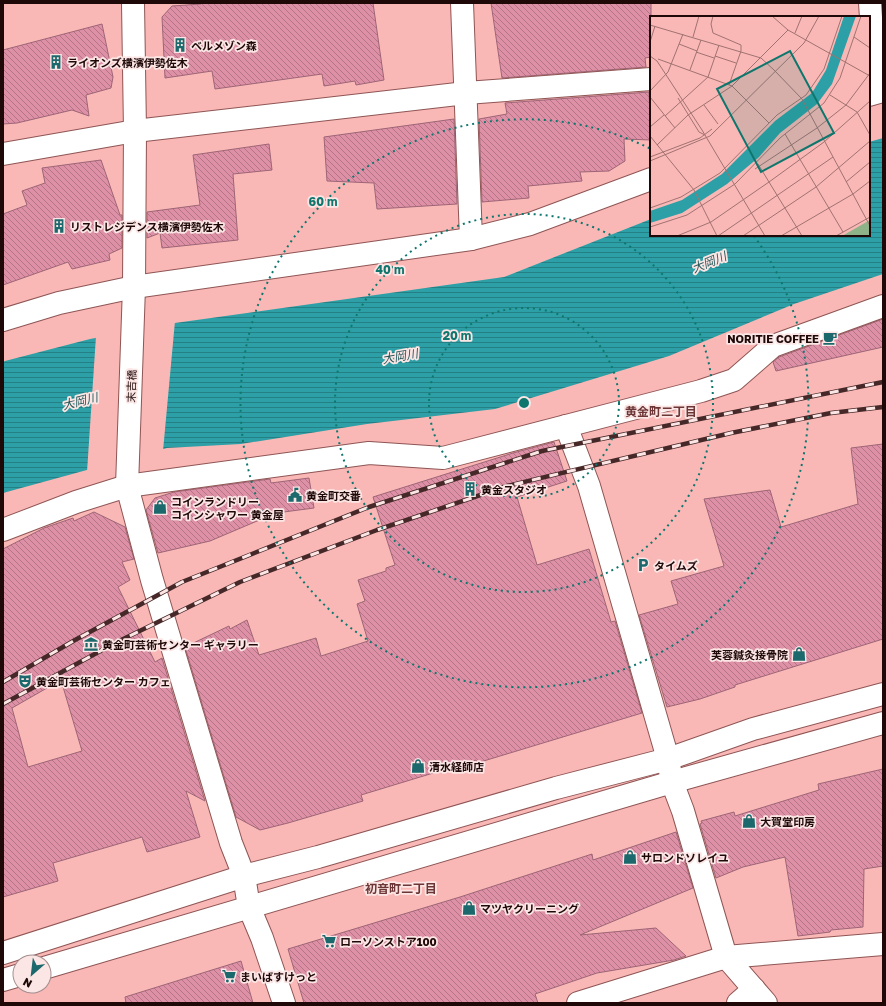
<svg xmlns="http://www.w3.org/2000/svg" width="886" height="1006" viewBox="0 0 886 1006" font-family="'Golos Text','Noto Sans JP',sans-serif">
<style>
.water{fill:url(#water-rules)}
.pier{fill:#f9b8b6}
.building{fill:url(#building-back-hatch);stroke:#9e6576;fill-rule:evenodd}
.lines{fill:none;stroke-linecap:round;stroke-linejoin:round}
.street-casing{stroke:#8e5554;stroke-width:24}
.secondary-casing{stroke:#8e5554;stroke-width:24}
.street{stroke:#fff;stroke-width:22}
.secondary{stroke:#fff;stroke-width:22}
.rail-casing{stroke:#462828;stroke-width:4.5}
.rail{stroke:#fbe6e5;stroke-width:3;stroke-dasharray:9;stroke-linecap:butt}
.ring{fill:none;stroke:#0f766e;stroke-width:2;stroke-dasharray:2 4}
.labels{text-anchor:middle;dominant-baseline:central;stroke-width:3.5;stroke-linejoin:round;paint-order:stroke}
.poi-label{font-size:11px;font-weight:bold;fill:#1e0808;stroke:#fbe6e5;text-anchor:start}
.street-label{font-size:11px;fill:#1e0808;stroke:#fbe6e5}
.water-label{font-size:12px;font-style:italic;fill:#29585b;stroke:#fbe6e5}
.neighbourhood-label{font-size:12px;font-weight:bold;fill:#6c3636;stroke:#fbe6e5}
.inset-road{fill:none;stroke:#a17270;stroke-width:1}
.view{fill:#0f766e;fill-opacity:0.15;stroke:#0f766e;stroke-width:2}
.inset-edge{fill:none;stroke:#1e0808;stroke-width:2}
.centre{fill:#0f766e;stroke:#fbe6e5;stroke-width:2}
.ring-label{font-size:12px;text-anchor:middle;font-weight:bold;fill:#0f766e;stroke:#fbe6e5;stroke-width:3.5;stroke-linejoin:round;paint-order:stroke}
</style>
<defs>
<pattern id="water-rules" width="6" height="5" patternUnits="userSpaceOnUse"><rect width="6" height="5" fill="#2ca0a6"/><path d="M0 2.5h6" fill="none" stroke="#258085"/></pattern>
<pattern id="building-back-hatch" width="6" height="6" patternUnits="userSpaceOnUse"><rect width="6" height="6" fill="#de90a7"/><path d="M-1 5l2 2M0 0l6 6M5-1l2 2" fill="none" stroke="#b37486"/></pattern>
</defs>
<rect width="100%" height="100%" fill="#f9b8b6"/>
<!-- water -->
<path class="water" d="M883 138V274L794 304 669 356 495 409 367 424 241 444 167 448 3 493V362L5 361 90 339 175 323 504 277 651 219V235H869V142Z"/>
<!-- pier -->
<path class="pier" d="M175 321 163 451 87 472 96 336Z"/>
<!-- building -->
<g class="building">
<path d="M201 3H373L384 80 356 85 355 81 324 86 322 74 215 89 212 71 165 78 162 17 172 6 201 4Z"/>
<path d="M491 3H651V57L645 58 646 67 502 78Z"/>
<path d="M102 24 113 77 111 88 86 95 89 116 72 110 17 123 3 124V50Z"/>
<path d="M649 92 651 140 624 139 625 161 609 171 580 172 582 181 528 186 529 198 482 202 479 119 507 114 505 103Z"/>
<path d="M454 119 457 204 377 209 374 183 327 181 324 137Z"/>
<path d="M269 144 272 170 233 174 238 240 162 248 160 233 147 238V212L200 205 193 155Z"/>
<path d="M101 160 120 215H122V248L109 254 110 260 72 269 68 262 3 285V214L27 205 22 191 45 183 42 168Z"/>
<path d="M883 319V347L776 371 773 362 779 357Z"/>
<path d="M554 442 567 481 517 497 537 565 589 549 611 622 615 621 642 713 477 763 476 760 361 795 363 801 288 823 260 830 236 817 185 647 229 626 230 629 247 620 259 655 316 638 321 656 368 641 357 604 365 601 358 580 386 571V568L395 565 373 497 513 453Z"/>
<path d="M883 444V639L735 685V687L700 699 667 707 639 615 678 604 671 581 724 566 704 499 770 490 781 527 858 504 851 448Z"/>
<path d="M309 478 314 508 276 513 210 541 158 553 146 510 155 498 174 492 270 479 271 483Z"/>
<path d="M94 512 125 527 134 559 122 562 130 580 118 587 155 662 162 658 205 801 186 791 200 837 147 852 142 837 53 863 58 881 3 897V549L44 528 73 518 74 521ZM61 680 82 751 28 767 12 708Z"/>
<path d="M883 769V866L864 869 863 927 831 930 830 932 798 936 785 857 743 867 716 878 700 824 702 823 701 821 734 812 735 816 819 790 818 784Z"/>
<path d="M676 832 693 888 580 935 656 928 686 956 674 960 597 973 535 994 538 1003H304L288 949 460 897 592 854 593 860Z"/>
<path d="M241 961 253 1003H126L125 997Z"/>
</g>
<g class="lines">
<defs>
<g id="street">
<path d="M133 3 135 131 134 287 127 486 152 580 231 843 244 876 249 907 262 938 284 1003"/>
<path d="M462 3 471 239"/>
<path d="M869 92 874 62 870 3"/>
<path d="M3 154 135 131 466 93 651 79"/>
<path d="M566 426 589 486 668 759 672 782 683 811 726 957 766 1003"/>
<path d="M3 530 76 502 127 486 369 453 443 458 701 391 734 380 773 346 883 306"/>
<path d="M578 1003 726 957 883 944"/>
<path d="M738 1003 754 989"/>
</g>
<g id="secondary">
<path d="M869 95 883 91"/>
<path d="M3 320 59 303 134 287 471 239 530 224 651 179"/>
<path d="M3 953 244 876 318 857 556 788 668 759 753 729 883 694"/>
<path d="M44 968 672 782 883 723"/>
<path d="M3 980 20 975"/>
</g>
</defs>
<!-- street casing -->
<use href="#street" class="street-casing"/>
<!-- secondary casing -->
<use href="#secondary" class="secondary-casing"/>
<!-- street -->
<use href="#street" class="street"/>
<!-- secondary -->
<use href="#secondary" class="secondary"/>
<defs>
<g id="rail">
<path d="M3 682 75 640 182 582 369 507 542 451 883 382"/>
<path d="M3 704 115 643 240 582 377 530 507 486 731 433 831 413 883 407"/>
</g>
</defs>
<!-- rail casing -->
<use href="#rail" class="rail-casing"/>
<!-- rail -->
<use href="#rail" class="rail"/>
</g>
<!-- distance rings -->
<g class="ring">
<circle cx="524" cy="403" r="95"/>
<circle cx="524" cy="403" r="189"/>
<path d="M754 236A284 284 0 1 1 651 149"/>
</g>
<!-- icons -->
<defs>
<symbol id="building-bare" viewBox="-9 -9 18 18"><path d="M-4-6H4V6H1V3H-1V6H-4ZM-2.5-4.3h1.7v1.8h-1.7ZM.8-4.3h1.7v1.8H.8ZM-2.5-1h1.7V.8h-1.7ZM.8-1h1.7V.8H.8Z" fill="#1c696d" stroke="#fbe6e5" stroke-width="2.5" paint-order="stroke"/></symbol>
<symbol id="cafe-bare" viewBox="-9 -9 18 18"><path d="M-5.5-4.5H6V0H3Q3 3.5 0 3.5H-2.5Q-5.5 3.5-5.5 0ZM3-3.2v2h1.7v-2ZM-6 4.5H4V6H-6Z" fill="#1c696d" stroke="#fbe6e5" stroke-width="2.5" paint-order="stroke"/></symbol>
<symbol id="civic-bare" viewBox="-9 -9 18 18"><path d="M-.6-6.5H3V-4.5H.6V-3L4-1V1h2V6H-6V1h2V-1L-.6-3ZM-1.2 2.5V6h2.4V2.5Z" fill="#1c696d" stroke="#fbe6e5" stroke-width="2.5" paint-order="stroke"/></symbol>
<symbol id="shop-bare" viewBox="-9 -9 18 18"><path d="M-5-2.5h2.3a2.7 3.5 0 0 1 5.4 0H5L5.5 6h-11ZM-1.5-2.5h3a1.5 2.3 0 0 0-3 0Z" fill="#1c696d" stroke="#fbe6e5" stroke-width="2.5" paint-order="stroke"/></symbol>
<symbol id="parking-bare" viewBox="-9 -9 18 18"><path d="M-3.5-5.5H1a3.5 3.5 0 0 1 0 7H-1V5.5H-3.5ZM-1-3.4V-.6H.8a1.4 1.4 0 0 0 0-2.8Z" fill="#1c696d" stroke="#fbe6e5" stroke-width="2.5" paint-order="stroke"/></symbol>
<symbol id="museum-bare" viewBox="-9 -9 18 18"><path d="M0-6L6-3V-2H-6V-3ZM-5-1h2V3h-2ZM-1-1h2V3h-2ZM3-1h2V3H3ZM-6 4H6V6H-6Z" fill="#1c696d" stroke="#fbe6e5" stroke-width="2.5" paint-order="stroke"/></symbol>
<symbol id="theatre-bare" viewBox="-9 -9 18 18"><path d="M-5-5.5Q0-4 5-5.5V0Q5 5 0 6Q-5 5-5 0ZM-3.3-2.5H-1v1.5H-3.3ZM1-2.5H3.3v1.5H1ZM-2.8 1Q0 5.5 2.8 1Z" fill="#1c696d" stroke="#fbe6e5" stroke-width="2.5" paint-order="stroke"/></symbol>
<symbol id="supermarket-bare" viewBox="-9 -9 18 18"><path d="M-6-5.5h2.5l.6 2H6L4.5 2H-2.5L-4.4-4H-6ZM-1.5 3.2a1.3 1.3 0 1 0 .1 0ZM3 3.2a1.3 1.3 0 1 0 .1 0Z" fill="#1c696d" stroke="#fbe6e5" stroke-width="2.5" paint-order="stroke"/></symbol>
</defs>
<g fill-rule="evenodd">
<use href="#building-bare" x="170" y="35" width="20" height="20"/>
<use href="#building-bare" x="46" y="52" width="20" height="20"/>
<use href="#building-bare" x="49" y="216" width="20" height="20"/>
<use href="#cafe-bare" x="820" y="328" width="20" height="20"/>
<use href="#building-bare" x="460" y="479" width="20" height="20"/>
<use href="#civic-bare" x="285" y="485" width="20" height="20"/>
<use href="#shop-bare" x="150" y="497" width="20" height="20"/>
<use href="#parking-bare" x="633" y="555" width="20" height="20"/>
<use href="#museum-bare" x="81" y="634" width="20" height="20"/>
<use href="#shop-bare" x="789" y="644" width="20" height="20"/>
<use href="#theatre-bare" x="15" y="671" width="20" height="20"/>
<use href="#shop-bare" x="408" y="756" width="20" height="20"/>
<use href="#shop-bare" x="739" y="811" width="20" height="20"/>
<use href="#shop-bare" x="620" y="847" width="20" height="20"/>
<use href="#shop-bare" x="459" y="898" width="20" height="20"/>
<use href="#supermarket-bare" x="319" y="931" width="20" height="20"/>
<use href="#supermarket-bare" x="219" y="966" width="20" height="20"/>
</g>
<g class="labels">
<!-- poi labels -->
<g class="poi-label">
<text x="191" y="45">ベルメゾン森</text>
<text x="67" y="62">ライオンズ横濱伊勢佐木</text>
<text x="70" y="226">リストレジデンス横濱伊勢佐木</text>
<text x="819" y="338" text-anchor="end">NORITIE COFFEE</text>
<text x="481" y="489">黄金スタジオ</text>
<text x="306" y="495">黄金町交番</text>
<text x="171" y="501">コインランドリー<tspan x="171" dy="13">コインシャワー 黄金屋</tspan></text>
<text x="654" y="565">タイムズ</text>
<text x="102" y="644">黄金町芸術センター ギャラリー</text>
<text x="788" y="654" text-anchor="end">芙蓉鍼灸接骨院</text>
<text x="36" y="681">黄金町芸術センター カフェ</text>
<text x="429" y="766">清水経師店</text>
<text x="760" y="821">大賀堂印房</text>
<text x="641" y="857">サロンドソレイユ</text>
<text x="480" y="908">マツヤクリーニング</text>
<text x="340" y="941">ローソンストア100</text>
<text x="240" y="976">まいばすけっと</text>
</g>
<!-- street labels -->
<g class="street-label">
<text transform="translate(131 386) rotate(-88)">末吉橋</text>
</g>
<!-- water labels -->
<g class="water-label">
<text transform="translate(709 262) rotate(-22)">大岡川</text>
<text transform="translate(400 356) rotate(-10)">大岡川</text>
<text transform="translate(80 401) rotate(-14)">大岡川</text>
</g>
<!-- neighbourhood labels -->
<g class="neighbourhood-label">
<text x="661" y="411">黄金町二丁目</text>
<text x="401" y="888">初音町二丁目</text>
</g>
</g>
<!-- overview -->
<g transform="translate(650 16)">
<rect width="220" height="220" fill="#f9b8b6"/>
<path d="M220 204V220H192Z" fill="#8fb388"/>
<path d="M194 0H206L182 68 167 88 130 117 109 141 77 168 32 197 0 207V195L32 184 72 158 125 105 162 77 176 54Z" fill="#2ca0a6"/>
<path class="inset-road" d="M63 0 61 8 63 17 91 29V35L79 69M122 0 138 14 220 60M0 9 111 42 124 54 152 83 220 210M145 17 152 0M43 21 49 0M204 21 220 32M0 26 5 10M29 28 47 35M46 36 64 42M0 40 7 45 52 114 115 220M65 40 86 47M8 43 82 70 119 107M40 54 51 24M0 75 18 56 33 18M180 79 207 96 220 119M0 81 25 112M28 82 49 116 55 119M54 89 68 108M15 100 58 61 69 29M0 111 14 99M135 118 193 216M0 120 44 174 67 220M7 129 38 99 82 70 138 14M0 141 50 122 62 113M0 145 60 120 154 27 169 0M108 148 152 220M105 153 167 112 196 89 220 57M196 166 220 146M0 192 31 181 70 157 127 99 156 79 174 53 192 0M0 211 37 199 85 168 130 122 174 87 190 62 211 0M27 220 61 206 119 166 174 126 220 85M68 220 183 141M93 220 166 171 220 125M131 220 203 178 220 165M186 220 220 201"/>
<path class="view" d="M140 35 184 117 111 156 67 73Z"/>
<rect width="220" height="220" class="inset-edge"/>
</g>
<circle cx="524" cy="403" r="6" class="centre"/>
<g class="ring-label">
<text x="323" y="206">60 m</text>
<text x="390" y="274">40 m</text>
<text x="457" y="340">20 m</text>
</g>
<!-- border -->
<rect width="886" height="1006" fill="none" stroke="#1e0808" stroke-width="8"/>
<!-- north arrow -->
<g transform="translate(32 974) rotate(208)"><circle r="19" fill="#fbe6e5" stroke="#a38d8d"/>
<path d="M0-3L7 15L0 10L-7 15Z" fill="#1c696d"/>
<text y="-6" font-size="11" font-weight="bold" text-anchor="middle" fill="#1e0808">N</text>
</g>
</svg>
